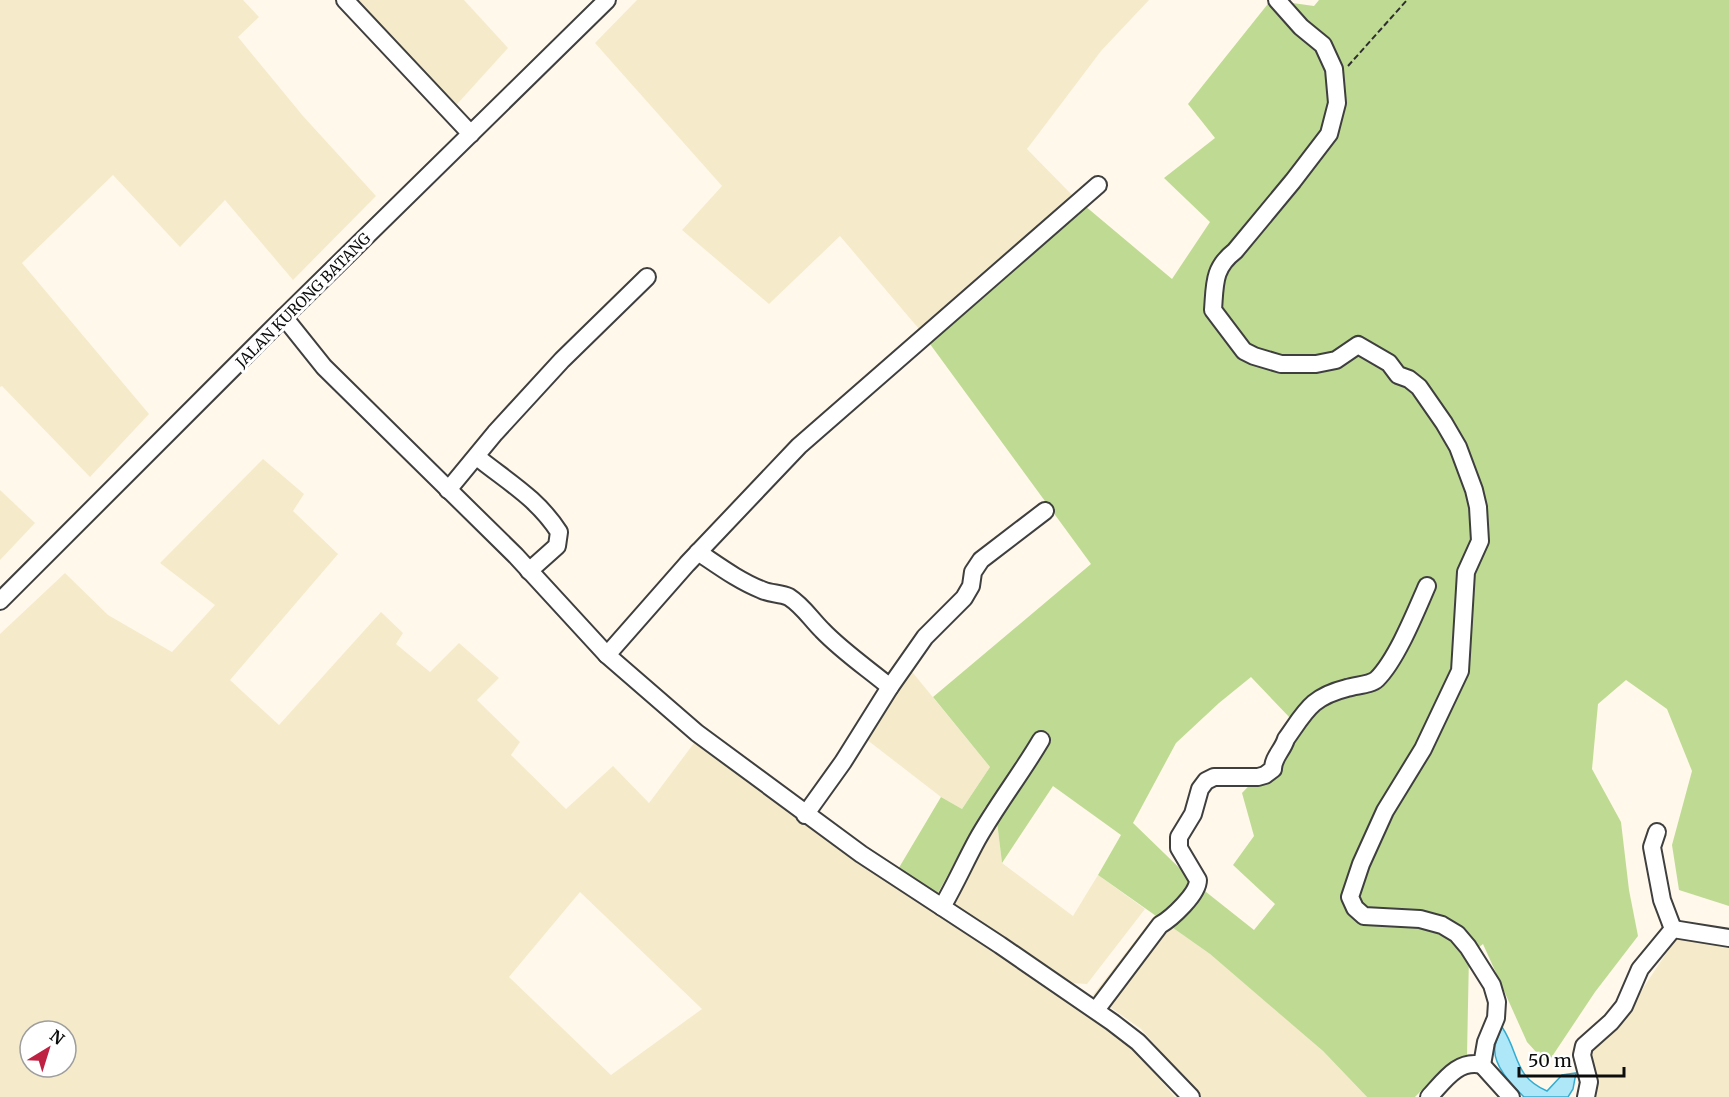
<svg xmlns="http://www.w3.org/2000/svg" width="1729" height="1097" viewBox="0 0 1729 1097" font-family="Merriweather,serif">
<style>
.farmland{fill:#f5ebcb;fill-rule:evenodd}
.forest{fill:#bfdb93;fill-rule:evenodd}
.water{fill:#aee8f8;stroke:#34acd0;stroke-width:1.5}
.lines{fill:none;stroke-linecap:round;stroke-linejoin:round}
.minor-casing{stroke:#3f3f3f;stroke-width:20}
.path{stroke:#2e2e2e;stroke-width:2;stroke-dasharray:6 3;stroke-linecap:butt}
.minor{stroke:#fff;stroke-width:16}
.labels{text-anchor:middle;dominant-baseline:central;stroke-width:6;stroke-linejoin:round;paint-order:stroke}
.street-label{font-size:15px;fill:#0c0c0c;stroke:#fff}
</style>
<rect width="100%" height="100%" fill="#fff8eb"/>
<!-- farmland -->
<g class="farmland">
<path d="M0 0H243L259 17 238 37 303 116 376 196 293 280 225 200 180 247 113 175 22 263 149 414 90 477 2 386 0 387Z"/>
<path d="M341 0H464L508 48 449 113Z"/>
<path d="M637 0H1149L1101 51 1027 149 1072 195 1028 242 919 329 840 236 769 304 682 230 722 186 595 43Z"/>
<path d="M263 459 304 494 293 511 338 554 230 680 279 725 381 612 403 633 396 644 430 672 459 643 499 678 477 700 520 742 511 755 566 809 613 766 649 803 697 739 854 861 973 935 1123 1036 1175 1097H0V634L65 573 108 615 172 652 215 605 160 563ZM580 892 702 1009 611 1075 509 977ZM30 1031H66V1067H30Z"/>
<path d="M0 490 35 523 0 560Z"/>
<path d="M904 662 990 767 962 809 941 797 857 732Z"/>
<path d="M995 804 1002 863 1073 916 1098 875 1145 909 1087 984 1071 983 938 893 985 807Z"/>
<path d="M1155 915 1210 954 1275 1009 1323 1051 1367 1097H1201L1141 1029 1093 995Z"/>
<path d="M1677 937 1729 948V1097H1588L1590 1059 1594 1038 1622 1020Z"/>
</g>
<!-- forest -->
<path class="forest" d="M1271 0 1314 6 1319 0H1729V906L1679 890 1672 845 1692 771 1667 709 1626 680 1598 704 1592 769 1621 822 1629 890 1638 936 1595 992 1547 1064 1527 1042 1483 944 1469 955 1467 1055C1446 1063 1430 1082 1415 1097H1367L1323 1051 1210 954 1098 875 1121 835 1053 786 1002 863 995 805 985 807 938 893 897 871 941 797 962 809 990 767 933 697 1091 564 919 329 1028 242 1072 195 1172 279 1210 222 1164 178 1215 138 1188 104ZM1251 677 1292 720 1298 735 1242 793 1254 836 1233 865 1275 904 1254 930 1196 884 1133 823 1176 743 1219 703Z"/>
<!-- water -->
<path class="water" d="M1502 1027C1520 1054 1513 1076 1547 1091L1562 1075 1576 1073 1573 1089 1568 1097H1524C1512 1085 1492 1065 1495 1046 1496 1040 1500 1033 1502 1027Z"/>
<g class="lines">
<defs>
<g id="minor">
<path d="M345 0 471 134"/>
<path d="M1277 0 1301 27 1323 45 1334 69 1337 103 1329 134 1293 181 1235 251C1213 268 1215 284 1213 310L1244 351 1254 356 1281 364H1316L1336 360 1358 345 1389 363 1398 375 1409 379 1419 387 1444 423 1458 447 1474 490 1478 507 1480 541 1466 572 1460 671 1423 749 1385 811 1361 864 1350 897 1355 908 1364 916 1420 919 1442 925 1457 934 1468 947 1492 985 1497 1002 1496 1018 1486 1042 1482 1065C1458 1059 1444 1081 1429 1097"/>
<path d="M284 317 324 367 516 556 607 655 697 733 861 854 1000 945 1112 1022 1138 1042 1191 1097"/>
<path d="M477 457C508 482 537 498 559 532L557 546 529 571"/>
<path d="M448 490 495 433 562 360 647 277"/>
<path d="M698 552C719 566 739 581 762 590 770 594 781 593 789 597 803 606 810 618 822 630 842 651 867 668 890 687"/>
<path d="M0 601 284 317 607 0"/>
<path d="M607 655 687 564 799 446 1098 185"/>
<path d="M805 815 843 762 890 687 925 637 964 598 971 586 973 572 981 560 1045 511"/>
<path d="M1657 832 1652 847 1662 900 1673 929"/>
<path d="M942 907C955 885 965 862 977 840 996 806 1021 774 1041 740"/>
<path d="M1096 1010 1160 925C1172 918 1198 894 1198 880L1179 848V837L1193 814 1200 789 1206 781 1214 777H1258L1265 775 1273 769C1273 757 1283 750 1286 739 1306 711 1311 697 1347 688 1356 685 1371 685 1377 679 1397 659 1416 611 1427 586"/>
<path d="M1482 1065 1511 1097"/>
<path d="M1586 1097 1589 1082 1582 1055 1584 1046 1611 1022 1624 1006 1640 969 1673 929 1729 938"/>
</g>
</defs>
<!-- minor casing -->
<use href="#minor" class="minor-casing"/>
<!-- path -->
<path class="path" d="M1348 66 1407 0"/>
<!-- minor -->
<use href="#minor" class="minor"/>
</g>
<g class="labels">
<!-- street labels -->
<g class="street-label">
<text transform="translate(303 300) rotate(-45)">JALAN KURONG BATANG</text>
</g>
</g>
<!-- north arrow -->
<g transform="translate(48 1049) rotate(38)"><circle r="28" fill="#ffffff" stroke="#9e9e9e" stroke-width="1.5"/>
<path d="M0-4.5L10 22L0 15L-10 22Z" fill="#bf2143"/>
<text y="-9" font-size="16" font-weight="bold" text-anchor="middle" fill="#0c0c0c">N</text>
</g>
<!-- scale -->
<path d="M1519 1067v9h105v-9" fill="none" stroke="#0c0c0c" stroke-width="3"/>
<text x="1528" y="1067" font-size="18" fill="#0c0c0c" stroke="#ffffff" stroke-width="4.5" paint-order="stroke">50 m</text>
</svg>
